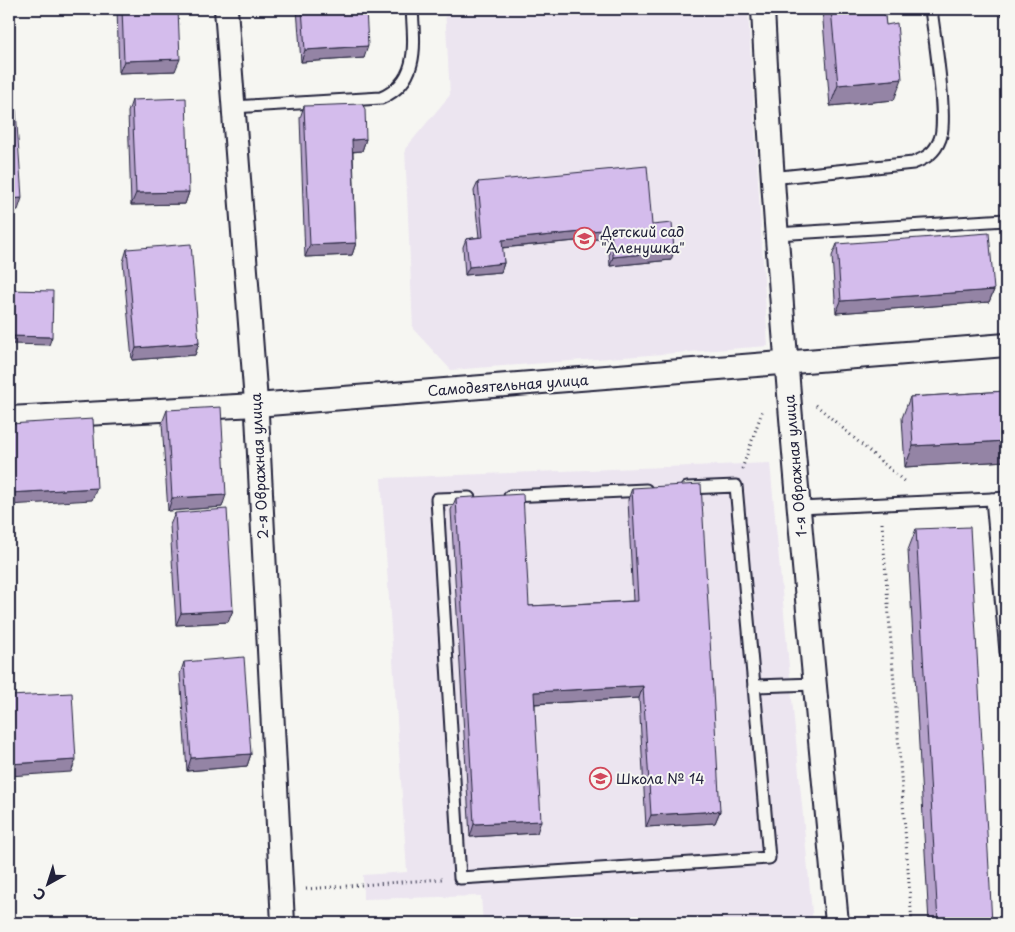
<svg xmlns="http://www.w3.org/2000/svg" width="1015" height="932" viewBox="0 0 1015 932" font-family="'Playpen Sans',sans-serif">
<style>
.built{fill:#ece5f0}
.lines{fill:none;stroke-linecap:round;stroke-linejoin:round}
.lane-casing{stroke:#22223b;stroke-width:15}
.street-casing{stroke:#22223b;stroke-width:26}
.path{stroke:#22223b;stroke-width:3;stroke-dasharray:1 4;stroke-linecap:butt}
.lane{stroke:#f6f6f2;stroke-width:11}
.street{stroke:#f6f6f2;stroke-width:22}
.wall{fill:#b6a2cb;stroke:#22223b}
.shaded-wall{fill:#9484a5;stroke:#22223b}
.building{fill:#d4bcec;stroke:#22223b}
.labels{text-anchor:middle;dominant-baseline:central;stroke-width:4;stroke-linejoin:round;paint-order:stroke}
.poi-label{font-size:14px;fill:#22223b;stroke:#f6f6f2;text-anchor:start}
.street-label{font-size:14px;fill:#22223b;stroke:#f6f6f2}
</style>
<rect width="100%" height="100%" fill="#f6f6f2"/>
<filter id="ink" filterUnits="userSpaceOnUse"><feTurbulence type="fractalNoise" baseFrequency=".02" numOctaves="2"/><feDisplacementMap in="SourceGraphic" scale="10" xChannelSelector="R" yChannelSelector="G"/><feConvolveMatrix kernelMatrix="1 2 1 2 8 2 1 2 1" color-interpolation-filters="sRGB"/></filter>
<g filter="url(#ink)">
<!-- built -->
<g class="built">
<path d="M445 9H748L768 346 451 370 413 329 405 149 450 95Z"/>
<path d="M770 463 813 923H483L481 896 363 899V875L407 872 381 478Z"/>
</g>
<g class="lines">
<defs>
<g id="lane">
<path d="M1006 9V10"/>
<path d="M233 107 381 98C420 81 414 44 412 9"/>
<path d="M771 178 913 163C926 158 935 153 940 139 948 119 934 35 931 9"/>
<path d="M776 234 1006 220"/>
<path d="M687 488 736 486 754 686 815 684"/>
<path d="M510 496 646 490"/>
<path d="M469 498 437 499 460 878 769 858 754 686"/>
<path d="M992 499 1006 498"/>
<path d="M799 508 992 499 1006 652"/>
</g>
<g id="street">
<path d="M226 9 257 415 283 923"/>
<path d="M763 9C778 314 809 619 837 923"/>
<path d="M9 418 256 405 1006 345"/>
</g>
</defs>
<!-- lane casing -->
<use href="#lane" class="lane-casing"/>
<!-- street casing -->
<use href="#street" class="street-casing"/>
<!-- path -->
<g class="path">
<path d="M816 405 906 483"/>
<path d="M742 469 763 409"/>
<path d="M882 523 912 923"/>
<path d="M306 889 442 879"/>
</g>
<!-- lane -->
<use href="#lane" class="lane"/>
<!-- street -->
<use href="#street" class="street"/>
</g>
<!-- wall -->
<g class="wall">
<path d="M117 9H178L175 71 119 73Z"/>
<path d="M297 9H366L364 58 301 62Z"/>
<path d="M822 9H884L894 100 830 106Z"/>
<path d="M132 100 189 192 185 204 131 205 128 112Z"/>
<path d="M304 106 366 139 362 151 353 152 356 243 352 255 305 257 300 118Z"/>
<path d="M478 182 652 225 671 260 610 266 608 238 502 248 504 263 501 272 465 275 463 247 466 239 479 237 474 191Z"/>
<path d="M837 244 994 290 989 302 836 313 832 256Z"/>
<path d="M127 249 199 343 195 355 132 360 123 262Z"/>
<path d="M1006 391V461L905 467 902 418 910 397Z"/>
<path d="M167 410 222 507 168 511 162 423Z"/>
<path d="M632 488 720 811 715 823 646 827 639 698 535 704 537 833 470 837 451 510 456 498 529 606 633 601 628 500Z"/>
<path d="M175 513 233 610 228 622 176 625 170 525Z"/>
<path d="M916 529 992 923H929L908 550Z"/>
<path d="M184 662 251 754 247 766 187 771 180 674Z"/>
</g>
<!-- shaded-wall -->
<g class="shaded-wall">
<path d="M368 46 364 58 301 62 305 50Z"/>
<path d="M180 59 175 71 119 73 124 61Z"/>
<path d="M902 79 894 100 830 106 838 85Z"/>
<path d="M366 139 362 151 348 152 352 140Z"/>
<path d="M189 192 185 204 131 205 136 193Z"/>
<path d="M22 198 18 210 9 211V199Z"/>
<path d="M611 229 608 238 499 248 502 240Z"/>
<path d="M356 243 352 255 305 257 310 245Z"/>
<path d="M674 251 671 260 610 266 613 257Z"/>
<path d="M504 263 501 272 465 275 469 267Z"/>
<path d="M994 290 989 302 836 313 841 301Z"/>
<path d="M9 336 52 337 49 345 9 344Z"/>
<path d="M199 343 195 355 132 360 136 348Z"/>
<path d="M1006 441V461L905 467 913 446Z"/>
<path d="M97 488 92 500 9 505V493Z"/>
<path d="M226 495 222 507 168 511 172 498Z"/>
<path d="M233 610 228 622 176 625 181 613Z"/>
<path d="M643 686 639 698 530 704 534 692Z"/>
<path d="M251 754 247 766 187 771 191 758Z"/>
<path d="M76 760 71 772 9 776V764Z"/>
<path d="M720 811 715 823 646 827 651 815Z"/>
<path d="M541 821 537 833 470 837 474 824Z"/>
</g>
<!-- building -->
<g class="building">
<path d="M122 9H178L180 59 124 61Z"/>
<path d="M302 9H366L368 46 305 50Z"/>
<path d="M831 9H884L886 25 897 23 902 79 838 85Z"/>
<path d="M186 98 189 192 136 193 132 100Z"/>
<path d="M362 104 365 109 366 139 352 140 356 243 310 245 304 106Z"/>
<path d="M9 110H16L22 198 9 199Z"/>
<path d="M647 166 652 225 672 223 674 251 613 257 611 229 502 240 504 263 469 267 466 239 483 237 478 182Z"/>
<path d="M989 233 994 290 841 301 837 244Z"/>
<path d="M191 244 199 343 136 348 127 249Z"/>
<path d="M9 290 53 291 52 337 9 336Z"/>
<path d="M1006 391V441L913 446 910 397Z"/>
<path d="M221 407 226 495 172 498 167 410Z"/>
<path d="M93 419 97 488 9 493V424Z"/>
<path d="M701 484 720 811 651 815 643 686 534 692 541 821 474 824 456 498 523 494 529 606 638 601 632 488Z"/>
<path d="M227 509 233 610 181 613 175 513Z"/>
<path d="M970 527 992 923H938L916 529Z"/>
<path d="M244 657 251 754 191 758 184 662Z"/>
<path d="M72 693 76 760 9 764V696Z"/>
</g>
</g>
<!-- icons -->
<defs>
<symbol id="school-ring" viewBox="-11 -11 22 22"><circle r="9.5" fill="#f6f6f2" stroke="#d1495b" stroke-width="1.5"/><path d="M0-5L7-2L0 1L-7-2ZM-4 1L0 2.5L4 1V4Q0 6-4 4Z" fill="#d1495b"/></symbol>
</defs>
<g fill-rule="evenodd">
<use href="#school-ring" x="572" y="226" width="25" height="25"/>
<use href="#school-ring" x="588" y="766" width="25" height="25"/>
</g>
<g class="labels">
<!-- poi labels -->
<g class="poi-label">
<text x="601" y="231">Детский сад<tspan x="601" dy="16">"Аленушка"</tspan></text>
<text x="616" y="778">Школа № 14</text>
</g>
<!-- street labels -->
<g class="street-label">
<text transform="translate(508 385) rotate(-4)">Самодеятельная улица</text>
<text transform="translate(259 466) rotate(-93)">2-я Овражная улица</text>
<text transform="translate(795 466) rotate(-95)">1-я Овражная улица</text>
</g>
</g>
<!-- margin -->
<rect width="1015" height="932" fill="none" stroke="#f6f6f2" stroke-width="30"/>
<rect x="15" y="15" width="985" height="902" fill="none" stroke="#22223b" stroke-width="2" filter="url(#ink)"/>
<!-- north arrow -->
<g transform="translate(48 884) rotate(219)" stroke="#f6f6f2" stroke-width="4" paint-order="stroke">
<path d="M0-4L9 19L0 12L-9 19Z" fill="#22223b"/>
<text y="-8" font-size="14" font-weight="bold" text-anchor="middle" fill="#22223b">С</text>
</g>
</svg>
